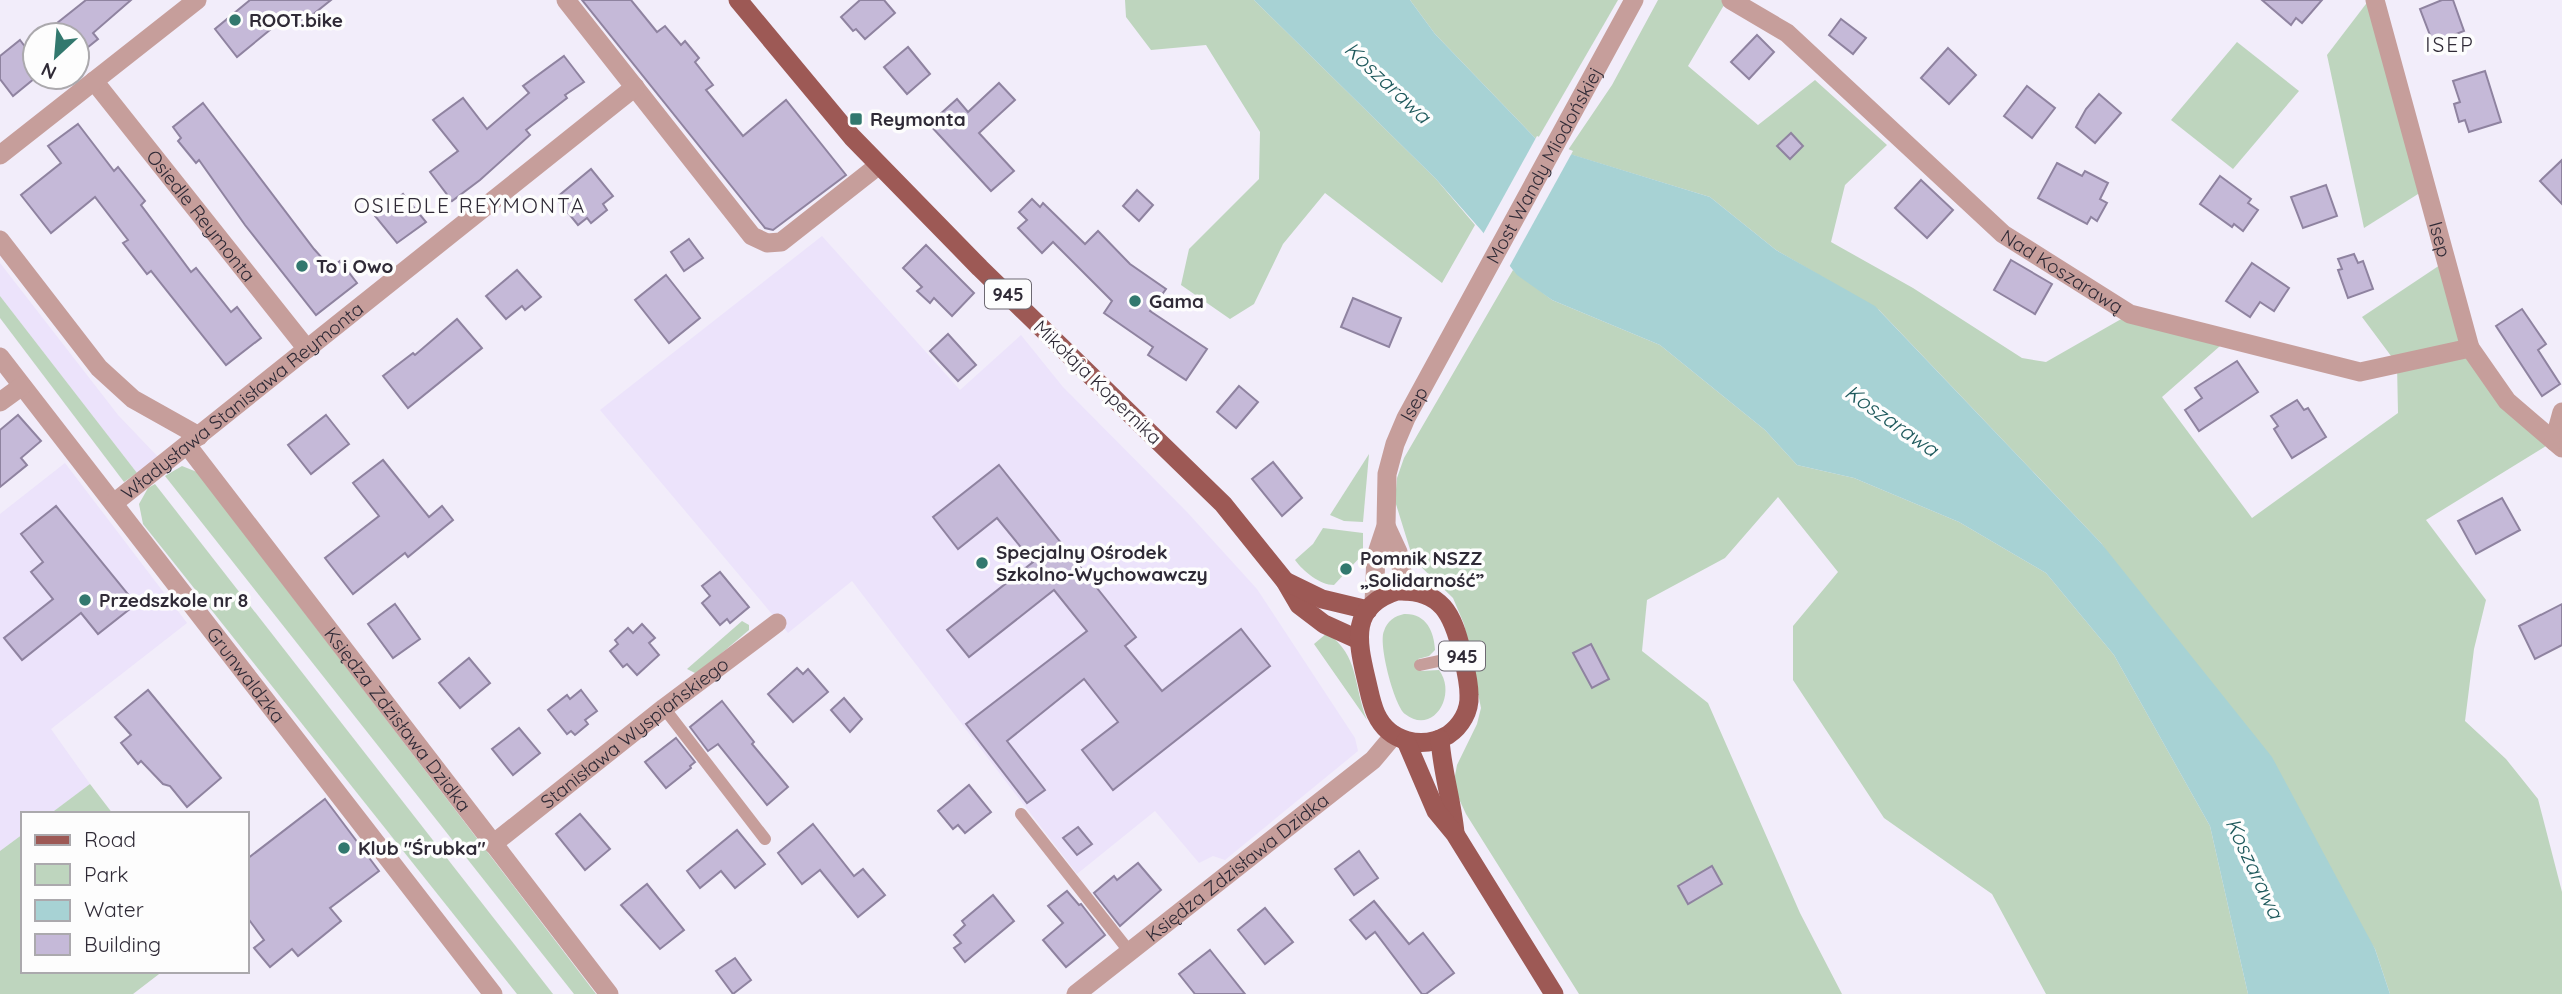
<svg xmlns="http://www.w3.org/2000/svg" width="2562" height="994" viewBox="0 0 2562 994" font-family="Quicksand,sans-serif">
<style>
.built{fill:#ece3fb}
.green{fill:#bed5be}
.water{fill:#a7d2d4}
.pier{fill:#f2edfa}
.building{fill:#c5b9d8;stroke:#8f83a0;stroke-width:2}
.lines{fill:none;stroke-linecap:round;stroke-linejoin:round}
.service{stroke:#c69e9b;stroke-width:12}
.minor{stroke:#c69e9b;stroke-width:19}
.primary{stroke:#9d5955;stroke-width:19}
.poi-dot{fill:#32786e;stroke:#fdfdfd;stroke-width:2.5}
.labels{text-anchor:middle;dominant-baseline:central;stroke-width:7;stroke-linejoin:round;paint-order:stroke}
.shield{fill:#fdfdfd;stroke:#6d6972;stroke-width:2}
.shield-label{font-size:18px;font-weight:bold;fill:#2f2a36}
.poi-label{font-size:19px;font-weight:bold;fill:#2f2a36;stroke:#fdfdfd;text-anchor:start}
.street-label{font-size:19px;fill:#2f2a36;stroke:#fdfdfd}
.neighbourhood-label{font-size:21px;letter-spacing:2px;fill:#2f2a36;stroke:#fdfdfd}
.water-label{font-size:21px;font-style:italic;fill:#1e595c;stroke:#fdfdfd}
</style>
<rect width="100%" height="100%" fill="#f2edfa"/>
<!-- built -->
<g class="built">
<path d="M822 236 960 390 1021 335 1063 387 1187 512 1257 589 1355 738 1358 751 1225 860 1213 856 1199 863 1155 811 1077 874 852 581 788 633 600 410Z"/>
<path d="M0 263 118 415 159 458 137 473 0 296Z"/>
<path d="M65 463 187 623 51 729 90 784 50 814H23V834L0 851V514Z"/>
</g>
<!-- green -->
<g class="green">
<path d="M1125 0H1254L1436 179 1475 225 1442 283 1325 193 1283 244 1254 304 1230 319 1181 285 1189 249 1259 179 1260 132 1206 45 1151 50 1126 17Z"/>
<path d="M1410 0H1618L1537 140 1435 34Z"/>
<path d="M1658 0H1727L1688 66 1758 125 1815 80 1887 145 1845 185 1831 242 1913 288 2022 358 2046 362 2130 314 2228 339 2162 397 2252 518 2398 413 2397 364 2362 317 2446 261 2470 348 2554 441 2426 520 2486 600 2474 649 2465 721 2506 759 2538 799 2562 892V994H2390L2375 949 2101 543 1879 310 1776 250 1710 197 1566 153 1612 85Z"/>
<path d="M2369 0 2426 189 2364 228 2327 55Z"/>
<path d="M2237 42 2299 91 2233 169 2171 120Z"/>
<path d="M1513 270 1552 300 1660 345 1765 430 1797 465 1854 478 1959 522 2046 573 2114 655 2210 826 2248 994H2046L1992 894 1884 818 1793 680V626L1838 572 1778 497 1725 558 1647 600 1642 651 1708 703 1800 913 1842 994H1579L1466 814 1453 786 1457 765 1477 724 1481 708 1464 624 1453 598 1413 559 1395 501 1397 478 1404 458Z"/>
<path d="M0 296 137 473 124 482 0 318Z"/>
<path d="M1369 454 1363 522 1344 521 1330 515Z"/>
<path d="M182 466 197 472 596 994H574L165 476Z"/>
<path d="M155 484 553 994H517L143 524 139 504 148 488Z"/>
<path d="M1323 528 1363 533V554L1334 585C1320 585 1303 571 1295 560L1313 544Z"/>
<path d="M1404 614C1426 613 1434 631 1435 650L1429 656 1418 659 1421 671 1439 670C1458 696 1432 736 1405 714 1394 705 1378 643 1384 631 1387 621 1395 616 1404 614Z"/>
<path d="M742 621 749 625V630L697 674 687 669Z"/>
<path d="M1327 633C1360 656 1353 686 1367 720L1314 644Z"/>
<path d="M90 784 113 814H50Z"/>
<path d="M23 834V971H163L133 994H0V851Z"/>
</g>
<!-- water -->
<path class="water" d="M1254 0H1410L1435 34 1537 140 1567 153 1710 197 1776 250 1875 306 2101 543 2272 757 2375 949 2390 994H2248L2210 826 2114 655 2046 573 1959 522 1854 478 1797 465 1765 430 1660 345 1552 300 1517 275 1481 230 1436 179Z"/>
<!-- pier -->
<path class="pier" d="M1537 136 1573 151 1508 269 1482 236Z"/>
<!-- building -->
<g class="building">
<path d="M86 0H131L93 33 98 39 77 56V35H42Z"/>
<path d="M250 0H331L296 28 287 16 237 57 215 29Z"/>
<path d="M582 0H631L657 32 665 26 681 45 685 41 699 58 695 62 713 85 706 90 743 136 786 100 846 175 773 230 765 228Z"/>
<path d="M860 0H884L895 13 865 39 856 29 853 31 841 17Z"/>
<path d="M2262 0H2322L2302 23 2296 18 2291 25Z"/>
<path d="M2442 0H2453L2464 31 2433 43 2420 9Z"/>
<path d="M1841 19 1866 38 1853 54 1829 35Z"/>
<path d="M1757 35 1774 52 1749 79 1731 62Z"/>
<path d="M20 40 35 60V78L13 96 0 79V56Z"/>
<path d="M908 47 930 74 907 94 884 67Z"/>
<path d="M1948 48 1976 75 1949 104 1921 78Z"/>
<path d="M564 56 584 82 565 95 567 98 526 130 530 135 480 180 452 201 430 172 458 151 433 120 463 98 487 129 529 93 523 86Z"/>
<path d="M2485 71 2501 122 2469 132 2465 120 2459 122 2454 104 2460 102 2453 81Z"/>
<path d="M999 83 1015 100 979 133 1014 171 991 191 929 124 957 99 968 112Z"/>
<path d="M2027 86 2055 108 2032 138 2004 116Z"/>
<path d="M2099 94 2121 113 2095 143 2076 127 2086 109Z"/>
<path d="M203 103 314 249 331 268 340 261 357 283 316 315 245 225 199 160 196 163 178 141 181 138 173 127Z"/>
<path d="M78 124 114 171 118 167 145 201 141 205 191 272 196 268 231 312 237 307 261 338 226 365 151 271 147 274 123 243 128 240 95 197 51 233 21 195 61 163 48 146Z"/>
<path d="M1791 133 1803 146 1790 159 1777 146Z"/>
<path d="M2562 160V204L2540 181Z"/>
<path d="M2057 163 2082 176 2085 171 2108 183 2100 199 2107 203 2097 221 2091 217 2087 224 2038 198Z"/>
<path d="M591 169 613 196 603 204 607 210 591 223 587 218 578 225 556 198Z"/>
<path d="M2220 176 2251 199 2248 203 2258 210 2243 231 2234 224 2232 227 2200 204Z"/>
<path d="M1921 180 1953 210 1927 238 1895 208Z"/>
<path d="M2326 185 2337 216 2303 228 2291 197Z"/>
<path d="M1137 190 1153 205 1139 221 1123 206Z"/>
<path d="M403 194 426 222 397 243 375 216Z"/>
<path d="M1032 199 1040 207 1043 203 1085 244 1098 231 1130 264 1166 289 1150 311 1207 349 1186 380 1148 355 1153 347 1104 313 1112 301 1053 242 1042 253 1018 228 1027 220 1019 212Z"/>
<path d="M689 239 703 258 684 271 671 252Z"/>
<path d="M926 245 974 293 952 316 934 298 930 303 917 291 922 287 903 268Z"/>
<path d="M2354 254 2358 263 2363 261 2373 289 2348 298 2338 270 2342 269 2338 259Z"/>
<path d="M2011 260 2052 284 2035 314 1994 290Z"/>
<path d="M2252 263 2289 288 2274 311 2260 302 2250 317 2226 301Z"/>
<path d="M517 270 541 297 525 310 522 306 506 319 486 296Z"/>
<path d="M666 275 700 318 669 343 635 300Z"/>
<path d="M1353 298 1401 318 1389 347 1341 327Z"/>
<path d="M2522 309 2546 344 2538 350 2560 384 2542 396 2496 326Z"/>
<path d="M457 319 482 348 408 408 383 376 413 353 415 355Z"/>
<path d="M948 334 976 365 958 381 930 351Z"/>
<path d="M2237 361 2258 392 2199 431 2185 410 2202 398 2195 388Z"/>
<path d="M1239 386 1258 402 1236 428 1217 412Z"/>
<path d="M2297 400 2304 410 2308 408 2326 437 2292 458 2274 429 2278 426 2271 416Z"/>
<path d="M18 415 41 441 21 458 27 465 0 487V430Z"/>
<path d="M326 415 349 444 311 474 288 445Z"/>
<path d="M383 460 429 517 442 506 453 520 408 557 405 553 353 594 325 558 379 516 353 483Z"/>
<path d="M1273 462 1302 498 1282 516 1252 479Z"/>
<path d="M999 465 1136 637 1125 646 1162 691 1241 629 1270 666 1113 790 1082 750 1118 722 1084 679 1007 741 1045 790 1027 803 966 724 1087 631 1054 590 969 657 947 630 1033 562 997 518 958 549 933 517Z"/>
<path d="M2502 498 2520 530 2476 554 2458 521Z"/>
<path d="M56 506 136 604 98 634 81 613 22 660 4 638 53 599 31 572 43 562 21 534Z"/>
<path d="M720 572 749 607 730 623 727 619 720 625 702 603 710 596 702 586Z"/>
<path d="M395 604 420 639 393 658 368 624Z"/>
<path d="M2562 604V645L2535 659 2519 626Z"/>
<path d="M642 624 655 638 649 643 659 655 637 675 627 664 623 667 610 651 618 644 615 640 628 628 633 633Z"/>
<path d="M1591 644 1609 679 1592 688 1573 653Z"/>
<path d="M469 658 490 683 460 708 439 683Z"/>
<path d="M797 668 803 674 808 669 828 692 793 722 768 694Z"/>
<path d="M148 690 221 778 187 807 170 786 163 784 141 761 138 764 121 743 131 735 115 717Z"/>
<path d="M581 690 597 711 585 720 588 724 575 735 571 731 567 734 548 710 567 695 570 699Z"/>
<path d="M844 698 862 719 850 732 831 710Z"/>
<path d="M722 701 754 742 752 744 788 787 767 805 718 744 708 751 690 727Z"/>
<path d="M519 728 540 753 513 775 492 749Z"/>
<path d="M676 738 695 762 690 766 691 768 666 788 645 762Z"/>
<path d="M969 785 991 812 965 833 958 825 953 829 938 811Z"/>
<path d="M325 799 379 871 330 908 341 921 298 956 292 949 270 967 254 948 264 940 247 917V859Z"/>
<path d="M580 814 610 849 585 870 556 834Z"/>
<path d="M813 824 854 876 863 869 885 895 858 917 820 870 802 884 778 853Z"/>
<path d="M1078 827 1092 844 1077 855 1063 838Z"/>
<path d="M737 830 765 864 735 888 721 871 700 888 687 871Z"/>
<path d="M1359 851 1378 878 1354 895 1335 869Z"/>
<path d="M1138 863 1161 890 1120 926 1094 893 1114 876 1117 880Z"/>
<path d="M1712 866 1722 884 1688 904 1678 886Z"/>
<path d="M647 884 684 930 660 949 621 905Z"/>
<path d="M1067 891 1079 905 1081 904 1105 935 1066 967 1043 940 1063 923 1048 906Z"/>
<path d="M993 895 1014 921 965 962 954 948 961 943 954 935 965 925 962 921Z"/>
<path d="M1374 901 1409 944 1423 933 1454 973 1426 994H1422L1375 932 1366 939 1350 920Z"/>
<path d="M1265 908 1293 942 1265 964 1238 930Z"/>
<path d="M1210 950 1245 994H1195L1179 974Z"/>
<path d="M735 958 751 980 733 994 716 971Z"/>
</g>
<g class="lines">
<!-- service -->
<g class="service">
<path d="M1420 665 1462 656"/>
<path d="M664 708 765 839"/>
<path d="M1021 814 1129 951"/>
</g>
<!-- minor -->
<g class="minor">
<path d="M566 0 752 236 767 243 781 242 879 165"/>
<path id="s1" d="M1731 0 1787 33 2003 234 2130 314 2360 372 2470 348"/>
<path id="s2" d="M2375 0 2470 348 2507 401 2562 448"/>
<path id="s3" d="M94 81 307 349"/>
<path d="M0 155 197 0"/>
<path d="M0 240 99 368 133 399 199 436"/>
<path id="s4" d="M0 357 493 994"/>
<path d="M0 402 22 386"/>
<path d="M2554 441 2562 412"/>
<path id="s5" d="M187 445 609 994"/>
<path id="s6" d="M114 503 635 87"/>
<path d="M1386 526 1398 552 1406 591"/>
<path id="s7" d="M1374 603 1376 556 1386 526 1387 474 1395 444 1406 418 1634 0"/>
<path id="s8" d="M493 844 664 708 777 623"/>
<path id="s9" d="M1076 994 1373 760 1394 735"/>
</g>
<!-- primary -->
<g class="primary">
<path d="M738 0 852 137 980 268 1223 504 1285 581 1299 605 1324 624 1357 639"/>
<path d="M1285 581 1322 599 1368 610"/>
<path d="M1397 591C1442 589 1453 615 1462 653 1465 666 1469 681 1469 695 1470 711 1461 726 1448 735 1422 750 1389 742 1376 714 1371 703 1369 690 1366 678 1357 640 1350 606 1397 591Z"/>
<path d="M1440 739C1442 771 1452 801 1455 833"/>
<path d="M1406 741 1436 811 1455 834 1554 994"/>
</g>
</g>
<!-- markers -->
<g class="poi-dot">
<circle cx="235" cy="20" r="7"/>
<rect x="849" y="112" width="14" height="14" rx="3.5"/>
<circle cx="302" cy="266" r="7"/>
<circle cx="1135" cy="301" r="7"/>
<circle cx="982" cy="563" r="7"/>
<circle cx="1346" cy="569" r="7"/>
<circle cx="85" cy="600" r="7"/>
<circle cx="344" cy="848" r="7"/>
</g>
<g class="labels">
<!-- shield labels -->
<g class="shield">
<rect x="985" y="279.5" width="46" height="29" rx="5"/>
<rect x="1439" y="641.5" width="46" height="29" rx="5"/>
</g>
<g class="shield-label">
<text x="1008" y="294">945</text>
<text x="1462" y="656">945</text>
</g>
<!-- poi labels -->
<g class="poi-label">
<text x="249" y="20">ROOT.bike</text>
<text x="870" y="119">Reymonta</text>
<text x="316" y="266">To i Owo</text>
<text x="1149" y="301">Gama</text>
<text x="996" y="552">Specjalny Ośrodek<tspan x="996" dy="22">Szkolno-Wychowawczy</tspan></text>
<text x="1360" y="558">Pomnik NSZZ<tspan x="1360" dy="22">„Solidarność”</tspan></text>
<text x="99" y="600">Przedszkole nr 8</text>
<text x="358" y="848">Klub "Śrubka"</text>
</g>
<!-- street labels -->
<g class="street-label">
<text stroke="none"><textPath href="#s7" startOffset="478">Most Wandy Miodońskiej</textPath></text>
<text stroke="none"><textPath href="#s3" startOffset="172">Osiedle Reymonta</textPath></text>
<text stroke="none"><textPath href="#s2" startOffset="248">Isep</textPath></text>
<text stroke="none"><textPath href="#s1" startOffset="430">Nad Koszarawą</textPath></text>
<text transform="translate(1098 382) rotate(44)">Mikołaja Kopernika</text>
<text stroke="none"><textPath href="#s6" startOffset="164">Władysława Stanisława Reymonta</textPath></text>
<text stroke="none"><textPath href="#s7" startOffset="206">Isep</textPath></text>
<text stroke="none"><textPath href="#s4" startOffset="402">Grunwaldzka</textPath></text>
<text stroke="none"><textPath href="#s5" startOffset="346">Księdza Zdzisława Dzidka</textPath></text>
<text stroke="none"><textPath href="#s8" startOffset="180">Stanisława Wyspiańskiego</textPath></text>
<text stroke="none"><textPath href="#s9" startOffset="205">Księdza Zdzisława Dzidka</textPath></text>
</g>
<!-- neighbourhood labels -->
<g class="neighbourhood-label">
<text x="2450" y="44">ISEP</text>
<text x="470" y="205">OSIEDLE REYMONTA</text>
</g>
<!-- water labels -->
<g class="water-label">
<text transform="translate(1388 82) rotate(43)">Koszarawa</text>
<text transform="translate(1892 420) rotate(35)">Koszarawa</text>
<text transform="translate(2255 868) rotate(65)">Koszarawa</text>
</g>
</g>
<!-- legend -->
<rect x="21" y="812" width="228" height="161" fill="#fdfdfd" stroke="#aba9ad" stroke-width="2"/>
<rect x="35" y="835" width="35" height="10" fill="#9d5955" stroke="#aba9ad" stroke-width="2"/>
<text x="84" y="847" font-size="21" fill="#2f2a36">Road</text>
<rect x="35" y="864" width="35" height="21" fill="#bed5be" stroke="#aba9ad" stroke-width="2"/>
<text x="84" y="882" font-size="21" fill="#2f2a36">Park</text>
<rect x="35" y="900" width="35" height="21" fill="#a7d2d4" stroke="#aba9ad" stroke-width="2"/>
<text x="84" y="917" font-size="21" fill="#2f2a36">Water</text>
<rect x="35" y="934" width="35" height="21" fill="#c5b9d8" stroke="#aba9ad" stroke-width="2"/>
<text x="84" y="952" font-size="21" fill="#2f2a36">Building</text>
<!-- north arrow -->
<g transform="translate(56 56) rotate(206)"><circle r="33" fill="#fdfdfd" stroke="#aba9ad" stroke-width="2"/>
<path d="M0-5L12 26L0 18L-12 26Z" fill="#32786e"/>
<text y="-10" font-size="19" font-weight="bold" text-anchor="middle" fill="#2f2a36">N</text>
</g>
</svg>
